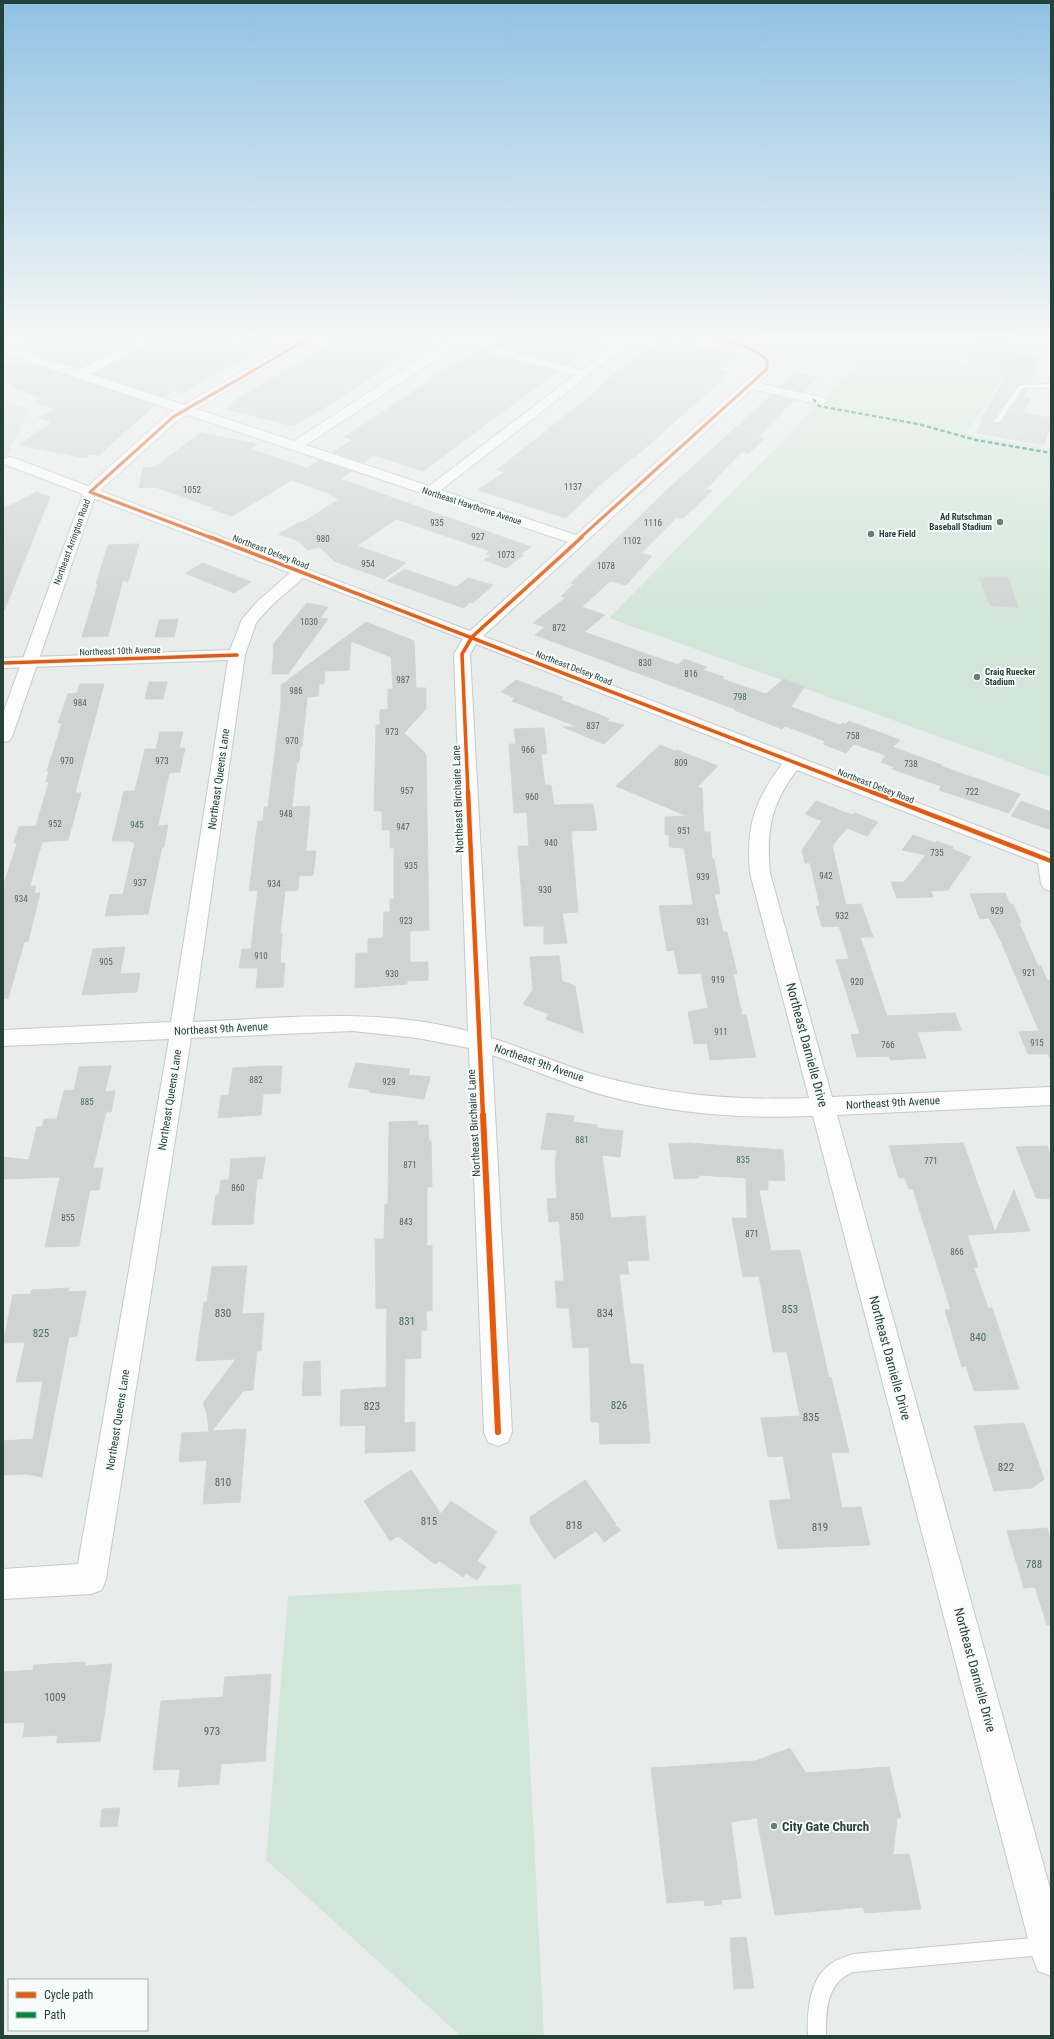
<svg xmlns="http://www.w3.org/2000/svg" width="1054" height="2039" viewBox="0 0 1054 2039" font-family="'Roboto Condensed',sans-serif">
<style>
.built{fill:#d6dedb}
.green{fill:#d1e6d8}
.building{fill:#cfd4d2;stroke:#d1d6d4}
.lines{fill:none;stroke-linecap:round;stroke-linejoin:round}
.service-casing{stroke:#c5cac8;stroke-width:2}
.minor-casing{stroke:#c5cac8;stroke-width:2}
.tertiary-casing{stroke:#c5cac8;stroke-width:2}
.service{fill:#fcfcfc;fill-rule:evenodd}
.minor{fill:#fcfcfc;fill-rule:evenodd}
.tertiary{fill:#fcfcfc;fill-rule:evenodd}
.quiet{stroke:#00873e;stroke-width:2.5;stroke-dasharray:4.5 2.5;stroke-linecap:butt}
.cycleway-far3-casing{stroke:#f7fbf9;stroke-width:4.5}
.cycleway-far2-casing{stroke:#f7fbf9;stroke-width:5.5}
.cycleway-far1-casing{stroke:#f7fbf9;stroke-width:7}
.cycleway-casing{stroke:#f7fbf9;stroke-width:8}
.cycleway-far3{stroke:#e8590c;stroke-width:3}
.cycleway-far2{stroke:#e8590c;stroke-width:3.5}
.cycleway-far1{stroke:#e8590c;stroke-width:4.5}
.cycleway{stroke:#e8590c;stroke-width:6}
.poi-dot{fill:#697e78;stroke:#f7fbf9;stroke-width:1.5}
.labels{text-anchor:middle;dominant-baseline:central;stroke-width:4;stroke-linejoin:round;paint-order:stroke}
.number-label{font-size:9px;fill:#506761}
.far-street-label{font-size:9px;fill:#24423a;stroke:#f7fbf9}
.far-poi-label{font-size:9px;font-weight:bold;fill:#24423a;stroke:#f7fbf9;text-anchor:start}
.street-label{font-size:11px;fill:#24423a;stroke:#f7fbf9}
.near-number-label{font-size:11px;fill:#506761}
.near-street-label{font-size:13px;fill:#24423a;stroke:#f7fbf9}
.near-poi-label{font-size:13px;font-weight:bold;fill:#24423a;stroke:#f7fbf9;text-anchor:start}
</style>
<rect width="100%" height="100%" fill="#e8edeb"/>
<!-- built -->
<path class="built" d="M3 400 29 410 3 464Z"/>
<!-- green -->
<g class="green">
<path d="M873 348 1008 370 966 434 1051 449V777L609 618Z"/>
<path d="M3 426H10L14 432 11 438 3 450Z"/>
<path d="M521 1584 544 2036H461L266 1860 288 1596Z"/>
</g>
<!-- building -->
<g class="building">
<path d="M19 336H140L79 368 37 355 49 350 19 340Z"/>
<path d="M160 336H175L190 341 199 336H208L237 344 247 339 269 344 182 393 172 390 164 397 94 374Z"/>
<path d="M345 336H434L319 411 292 426 227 409 236 403 232 402Z"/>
<path d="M505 336H602L567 364 492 344Z"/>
<path d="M977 336 1002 340 997 351 1041 358 1030 383 1018 384 992 422 1000 424 1024 390H1027L1024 397 1031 398 1022 413 1051 418V424L1044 445 977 433 983 418H981L996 394 1008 369 969 362 971 348H974Z"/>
<path d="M664 340 683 344 685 342 739 354 718 370 728 372 721 378 723 379 634 458H632L593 491H594L566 518 478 490 505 472 497 470 600 388 598 387 627 364Z"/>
<path d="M480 351 557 372 423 471 373 455 364 463 332 452 353 440 344 437 431 380 430 379 472 354H475Z"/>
<path d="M22 361 155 405 99 455 90 454 86 458 19 445 52 422 38 418 57 409 36 402 42 398 11 387 15 385 3 382V368Z"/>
<path d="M796 372 817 377 803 392 781 387Z"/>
<path d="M772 395 794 400 758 437 764 439 749 453 742 452 716 478H717L706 489 712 491 682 519 677 517 641 553 652 556 626 585 610 581 582 607 605 615 584 632 678 665 684 659 707 667 703 670 724 677 722 679 766 694 784 679 804 687 791 707 840 725 842 723 846 724 849 721 900 740 893 747 942 765 941 766 1020 794 1009 813 939 790 941 786 892 769 894 767 881 762 890 750 885 755 854 744 846 753 823 744 825 741 785 726 782 729 734 710 735 709 535 635 545 627 533 623 565 598 561 596 574 584 571 583 671 486Z"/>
<path d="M200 433 257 444 251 449 307 468 319 460 352 471 340 479 531 547 521 554 524 555 506 568 484 560 491 555 486 554 490 551 396 519 357 546 406 563 384 579 334 561 320 547 307 550 299 541 279 534 300 522 302 523 339 499 331 496 334 495 292 480 232 516 212 509 215 508 155 487 139 488 143 468 155 467Z"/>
<path d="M37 492 50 497 4 611H3V509Z"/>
<path d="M139 544 128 582 123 580 108 636 82 637 98 584H96L108 545Z"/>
<path d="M203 563 251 582 234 593 185 573Z"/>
<path d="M404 569 456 587 468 578 493 585 473 603 470 602 464 608 387 581Z"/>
<path d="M979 577H1008L1018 607 990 606Z"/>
<path d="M307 603 328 607 320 618 328 619 288 674H272L274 643Z"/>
<path d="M178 619 174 637H155L159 620Z"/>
<path d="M366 622 414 641 416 688H426V709L404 733 426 754 429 930 410 931V962H428V980L407 981V984L355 988 356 953H368V939L383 938 384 912H390V899H394V848H390V830H382V811H374L376 725H380V710L388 709V689H393L391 657 351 641 349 670 325 671 324 684H319L318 696 307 697 302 747H300L299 762H297L292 807 310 806 306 851H316L313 875 299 876 298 890 285 891 280 933H282L280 963H285L283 987 256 988 258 968H239L242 949H251L258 890 249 891 258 821H263L264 807H268L281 704V685Z"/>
<path d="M516 680 563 697 561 700 598 714 609 719 607 721 624 725 604 744 563 727H578L512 701 515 698 501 692Z"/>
<path d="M149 682H167L163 699H145Z"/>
<path d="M80 684H104L75 793H81L68 840 42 842 30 886H36L34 893H40L28 942H24L8 999 3 998V887L17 843H14L19 827 36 826 49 782H46L49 771H47L62 723H58L68 694 77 693Z"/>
<path d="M544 728 547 754H541L545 785H551L554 805 593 804 597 830 571 831 578 912 562 913 567 943 544 944V926H524L518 846H529L527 812 514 813 509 744H516L514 729Z"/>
<path d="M160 732H183L179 748H185L180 772 169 773 158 826 168 825 164 847H162L148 914 105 916 110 895 123 894 135 842H130V841H112L124 791H135L145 749H156Z"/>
<path d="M660 745 675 751 677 750 718 766 697 787 702 788 704 832H710L712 859H714L720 894H714L723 932H727L737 974H733L742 1015H746L756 1057 710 1060 707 1043 694 1044 688 1012 708 1008 701 973 679 974 674 950 667 951 659 906 693 905 684 848 669 847V835H665V817L687 816 616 786Z"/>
<path d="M816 801 852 815 855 813 878 822 867 836 847 828 832 846 846 905 861 904 873 937H860L887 1016 955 1013 961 1030 917 1032 926 1058 890 1060 889 1056 857 1057 851 1035 860 1034 836 960 849 959 839 926 822 927 816 906H820L810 863H805L802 850 822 821 805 814Z"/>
<path d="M1021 801 1051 812V830L1011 816Z"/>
<path d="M913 835 935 843 937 841 953 847 952 849 971 857 948 890 931 891 933 897 897 898 891 882H904L926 855 902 850Z"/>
<path d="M1005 893 1010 904H1013L1021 923H1019L1038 966H1041L1047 980H1051V1060L1048 1054H1028L1019 1032 1039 1031 1000 939 989 918 980 919 970 894Z"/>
<path d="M125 947 120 974 140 973 137 992 82 995 93 949Z"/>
<path d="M559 956 562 981 575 986 583 1033 546 1019 549 1014 523 1004 533 990 530 957Z"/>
<path d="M356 1063 410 1069 408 1075 430 1077 424 1099 369 1092 370 1090 348 1087Z"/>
<path d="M111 1066 105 1092 115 1091 111 1112H106L93 1168H103L99 1190H90L79 1246 45 1247 60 1177 3 1179V1157L29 1160 37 1127H42L44 1119H57L64 1091 74 1090 79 1067Z"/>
<path d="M265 1066H282L280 1093 263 1094 261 1115 218 1118 221 1096 229 1095 233 1068Z"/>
<path d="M547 1113 574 1116 573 1122 597 1125V1128L623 1131 620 1157 602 1155 611 1218 645 1216 649 1260 627 1261 629 1274H619L630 1364H643L650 1443 600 1444 599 1422H591L589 1347 573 1348 569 1308H557L555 1281H564L559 1221 549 1222 547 1199 557 1198 555 1165 557 1150 541 1149Z"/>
<path d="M418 1121 417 1125H428L429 1141H431L432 1187H427V1246L432 1245V1311H426L427 1330 421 1331V1358L405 1359 404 1423 415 1422V1451L365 1453 366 1425 340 1426 341 1390 386 1387 387 1308 376 1309 375 1239H384L385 1204H388L389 1122Z"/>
<path d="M689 1143 783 1150 785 1181 768 1180V1190H759L771 1251 800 1250 829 1378 831 1377 849 1452 831 1453 842 1508 861 1507 870 1545 778 1549 769 1501 791 1499 783 1456 768 1457 761 1418 800 1416 787 1352H773L759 1276 743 1277 732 1218H747L746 1178 699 1175V1178L674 1179 669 1144Z"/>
<path d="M963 1143 995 1232 1014 1190 1030 1231 967 1235 978 1267 974 1268 988 1308H992L1019 1389 974 1391 966 1366 962 1367 945 1310H951L913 1189H909L905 1178H899L889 1146Z"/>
<path d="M1047 1146 1051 1157V1199L1036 1198 1016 1147Z"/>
<path d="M265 1157 262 1179H257L253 1224 212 1225 216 1195H219L221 1180H229L231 1159Z"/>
<path d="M247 1266 242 1314 264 1313 261 1351H257L253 1390 243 1391 212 1431 246 1429 240 1502 203 1504 207 1460 179 1462 182 1433 209 1432 207 1413 203 1403 236 1359 196 1361 204 1302H207L212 1267Z"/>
<path d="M69 1288 68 1292 86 1291 77 1336 69 1337 42 1477 27 1474 3 1475V1441L33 1439 43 1381 16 1382 25 1343 23 1342 3 1343 13 1295 31 1294 32 1290Z"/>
<path d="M320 1361 321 1395 302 1396 304 1362Z"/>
<path d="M1024 1423 1044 1479 1032 1488 994 1491 974 1426Z"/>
<path d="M411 1470 441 1514 451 1501 497 1532 477 1561 486 1567 477 1580 466 1573 463 1577 440 1561 435 1564 398 1536 390 1541 364 1501Z"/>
<path d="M585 1480 616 1524 614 1525 621 1530 604 1542 596 1531 554 1559 530 1523V1517Z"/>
<path d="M1047 1528 1051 1541V1624L1047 1625 1035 1587 1024 1588 1007 1531Z"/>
<path d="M85 1662V1666L112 1664 100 1741 57 1743 58 1735 23 1737 25 1722 3 1723V1672L33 1670 34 1665Z"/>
<path d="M271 1674 265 1761 221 1764 219 1784 178 1787 180 1769 153 1770 161 1701 223 1697 225 1677Z"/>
<path d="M790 1748 806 1773 889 1767 901 1818H897L893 1855 909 1854 921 1909 865 1913 863 1907 775 1915 757 1818 731 1822 741 1898 721 1900 722 1904 705 1906 704 1900 667 1903 651 1768 755 1761Z"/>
<path d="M120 1808 117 1826 100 1827 102 1809Z"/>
<path d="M746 1937 754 1988 734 1989 730 1938Z"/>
</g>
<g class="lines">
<defs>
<g id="service">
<path d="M876 336H882L875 344H871Z"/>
<path d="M1051 384V388H1023L999 423 994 422 1019 385Z"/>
<path d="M1044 1937 1051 1941 1050 1952 1044 1955 853 1972C826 1983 826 2010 826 2036H808C807 2014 809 1981 828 1966 834 1960 845 1957 853 1954Z"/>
</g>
<path id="minor" d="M144 336H159L90 374 294 441 455 336H469L468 339 582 370 626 336H639L441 490 576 535 761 368V361C746 347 726 344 707 338L706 336C728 336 758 339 773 360V369L758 383 825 398 827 401 821 405 752 389 483 636 1051 854V891L1044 889 1041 884 1038 863 797 770C771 804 766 830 770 873L832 1097 1051 1087V1105L837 1115 1051 1892V1976L1038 1971 1033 1958 813 1116C743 1119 672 1114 603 1095 565 1084 529 1068 492 1055L512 1432 508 1442 498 1446 488 1442 484 1432 469 1048 417 1038 353 1031 191 1038 106 1579 102 1590 91 1594 3 1599V1569L78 1564 169 1039 3 1046V1030L171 1022 228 660 3 668V658L230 650 242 619 259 600 290 573 4 464 3 460 9 457 14 458 470 631 568 542 3 353V345L79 370ZM460 344 575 375 429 486 306 445ZM303 578 463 639 454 654 468 1031C378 1007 286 1018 193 1022L245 655 256 623 271 606ZM476 644 782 764C754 801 746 827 750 873L809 1098C740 1101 670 1095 603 1077 565 1067 529 1049 491 1038L470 654Z"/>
<path id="tertiary" d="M304 336H318L178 420 96 494 12 737 9 741 3 742V713L85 489 168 414Z"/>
</defs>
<!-- service casing -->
<use href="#service" class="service-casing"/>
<!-- minor casing -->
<use href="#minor" class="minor-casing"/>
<!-- tertiary casing -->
<use href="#tertiary" class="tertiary-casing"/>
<!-- service -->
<use href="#service" class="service"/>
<!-- minor -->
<use href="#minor" class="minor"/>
<!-- tertiary -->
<use href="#tertiary" class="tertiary"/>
<!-- quiet -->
<path class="quiet" d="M813 399 819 406 918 424 976 440 1051 453"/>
<defs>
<g id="cycleway-far3">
<path d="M212 538 90 492 173 417 313 336"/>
<path d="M580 538 767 369V360C751 345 731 342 711 336"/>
</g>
<g id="cycleway-far2">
<path d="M210 537 874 793"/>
<path d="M3 663 237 655"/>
<path d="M468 793 462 654 472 637 582 537"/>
</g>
<g id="cycleway-far1">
<path d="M468 792 483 1116"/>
<path d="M872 792 1051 861"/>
</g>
<path id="cycleway" d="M483 1115 498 1432"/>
</defs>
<!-- cycleway-far3 casing -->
<use href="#cycleway-far3" class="cycleway-far3-casing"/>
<!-- cycleway-far2 casing -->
<use href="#cycleway-far2" class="cycleway-far2-casing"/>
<!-- cycleway-far1 casing -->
<use href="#cycleway-far1" class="cycleway-far1-casing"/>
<!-- cycleway casing -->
<use href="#cycleway" class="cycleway-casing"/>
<!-- cycleway-far3 -->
<use href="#cycleway-far3" class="cycleway-far3"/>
<!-- cycleway-far2 -->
<use href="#cycleway-far2" class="cycleway-far2"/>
<!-- cycleway-far1 -->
<use href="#cycleway-far1" class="cycleway-far1"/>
<!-- cycleway -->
<use href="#cycleway" class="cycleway"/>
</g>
<!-- sky -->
<linearGradient id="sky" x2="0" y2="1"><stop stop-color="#8fc1e3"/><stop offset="0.54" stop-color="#f5f7f6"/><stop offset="1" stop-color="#f5f7f6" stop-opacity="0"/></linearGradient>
<rect width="1054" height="622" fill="url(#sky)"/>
<!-- markers -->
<g class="poi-dot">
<circle cx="1000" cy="522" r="4"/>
<circle cx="871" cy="534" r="4"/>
<circle cx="977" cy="677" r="4"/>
<circle cx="774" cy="1826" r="4"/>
</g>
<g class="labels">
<!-- number labels -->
<g class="number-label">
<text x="573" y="487">1137</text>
<text x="192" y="490">1052</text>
<text x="437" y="523">935</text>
<text x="653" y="523">1116</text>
<text x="478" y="537">927</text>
<text x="323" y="539">980</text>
<text x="632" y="541">1102</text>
<text x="506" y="555">1073</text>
<text x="368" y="564">954</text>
<text x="606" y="566">1078</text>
<text x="309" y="622">1030</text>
<text x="559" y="628">872</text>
<text x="645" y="663">830</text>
<text x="691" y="674">816</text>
<text x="403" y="680">987</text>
<text x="296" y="691">986</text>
<text x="740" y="697">798</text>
<text x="80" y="703">984</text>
<text x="593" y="726">837</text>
<text x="392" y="732">973</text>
<text x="853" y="736">758</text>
<text x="292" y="741">970</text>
<text x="528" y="750">966</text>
<text x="67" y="761">970</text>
<text x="162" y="761">973</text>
<text x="681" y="763">809</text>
<text x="911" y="764">738</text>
<text x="407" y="791">957</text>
<text x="972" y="792">722</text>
<text x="532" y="797">960</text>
<text x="286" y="814">948</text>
<text x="55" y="824">952</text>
<text x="137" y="825">945</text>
<text x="403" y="827">947</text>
<text x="684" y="831">951</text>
<text x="551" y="843">940</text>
<text x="937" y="853">735</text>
<text x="411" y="866">935</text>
<text x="826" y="876">942</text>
<text x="703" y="877">939</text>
<text x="140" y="883">937</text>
<text x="274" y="884">934</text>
<text x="545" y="890">930</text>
<text x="21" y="899">934</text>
<text x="997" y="911">929</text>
<text x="842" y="916">932</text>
<text x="406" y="921">923</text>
<text x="703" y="922">931</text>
<text x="261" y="956">910</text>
<text x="106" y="962">905</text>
<text x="1029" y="973">921</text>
<text x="392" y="974">930</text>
<text x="718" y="980">919</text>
<text x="857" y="982">920</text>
<text x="721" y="1032">911</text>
<text x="1037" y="1043">915</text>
<text x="888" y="1045">766</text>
<text x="256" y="1080">882</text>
<text x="389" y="1082">929</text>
<text x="87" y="1102">885</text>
<text x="582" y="1140">881</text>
<text x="743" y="1160">835</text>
<text x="931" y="1161">771</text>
<text x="410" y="1165">871</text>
<text x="238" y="1188">860</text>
<text x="577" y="1217">850</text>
<text x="68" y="1218">855</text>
<text x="406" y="1222">843</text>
<text x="752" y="1234">871</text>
<text x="957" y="1252">866</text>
</g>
<!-- far-street labels -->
<g class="far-street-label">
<text transform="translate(472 506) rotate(18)">Northeast Hawthorne Avenue</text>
<text transform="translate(72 542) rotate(-70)">Northeast Arrington Road</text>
<text transform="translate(271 552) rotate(21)">Northeast Delsey Road</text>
<text transform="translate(120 651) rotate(-2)">Northeast 10th Avenue</text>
<text transform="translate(574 668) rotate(21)">Northeast Delsey Road</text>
<text transform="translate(876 786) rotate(21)">Northeast Delsey Road</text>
</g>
<!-- far-poi labels -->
<g class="far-poi-label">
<text x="992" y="517" text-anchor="end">Ad Rutschman<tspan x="992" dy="10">Baseball Stadium</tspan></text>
<text x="879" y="534">Hare Field</text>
<text x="985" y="672">Craig Ruecker<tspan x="985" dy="10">Stadium</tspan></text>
</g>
<!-- street labels -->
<g class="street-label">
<text transform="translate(219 779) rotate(-82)">Northeast Queens Lane</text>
<text transform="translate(458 799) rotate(-92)">Northeast Birchaire Lane</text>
<text transform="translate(221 1029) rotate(-3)">Northeast 9th Avenue</text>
<text transform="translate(539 1063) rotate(19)">Northeast 9th Avenue</text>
<text transform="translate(170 1100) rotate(-81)">Northeast Queens Lane</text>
<text transform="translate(893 1103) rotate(-3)">Northeast 9th Avenue</text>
<text transform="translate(474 1123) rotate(-93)">Northeast Birchaire Lane</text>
<text transform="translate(118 1420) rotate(-81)">Northeast Queens Lane</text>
</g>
<!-- near-number labels -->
<g class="near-number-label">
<text x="790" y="1309">853</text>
<text x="223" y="1313">830</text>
<text x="605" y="1313">834</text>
<text x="407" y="1321">831</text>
<text x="41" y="1333">825</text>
<text x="978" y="1337">840</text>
<text x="619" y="1405">826</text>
<text x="372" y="1406">823</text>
<text x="811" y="1417">835</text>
<text x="1006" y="1467">822</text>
<text x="223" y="1482">810</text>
<text x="429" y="1521">815</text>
<text x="574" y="1525">818</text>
<text x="820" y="1527">819</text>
<text x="1034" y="1564">788</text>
<text x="55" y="1697">1009</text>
<text x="212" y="1731">973</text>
</g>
<!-- near-street labels -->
<g class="near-street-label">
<text transform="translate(807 1045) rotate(75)">Northeast Darnielle Drive</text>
<text transform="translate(890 1358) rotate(75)">Northeast Darnielle Drive</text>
<text transform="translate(975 1670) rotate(75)">Northeast Darnielle Drive</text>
</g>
<!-- near-poi labels -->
<g class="near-poi-label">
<text x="782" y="1826">City Gate Church</text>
</g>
</g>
<!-- border -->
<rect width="1054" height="2039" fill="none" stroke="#24423a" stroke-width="8"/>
<!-- legend -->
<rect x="8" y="1979" width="140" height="52" fill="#f7fbf9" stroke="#a3b1ad"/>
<rect x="16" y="1992" width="20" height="6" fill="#e8590c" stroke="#a3b1ad"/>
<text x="44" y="1999" font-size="12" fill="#24423a">Cycle path</text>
<rect x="16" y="2012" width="20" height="6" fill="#00873e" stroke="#a3b1ad"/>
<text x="44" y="2019" font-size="12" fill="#24423a">Path</text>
</svg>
